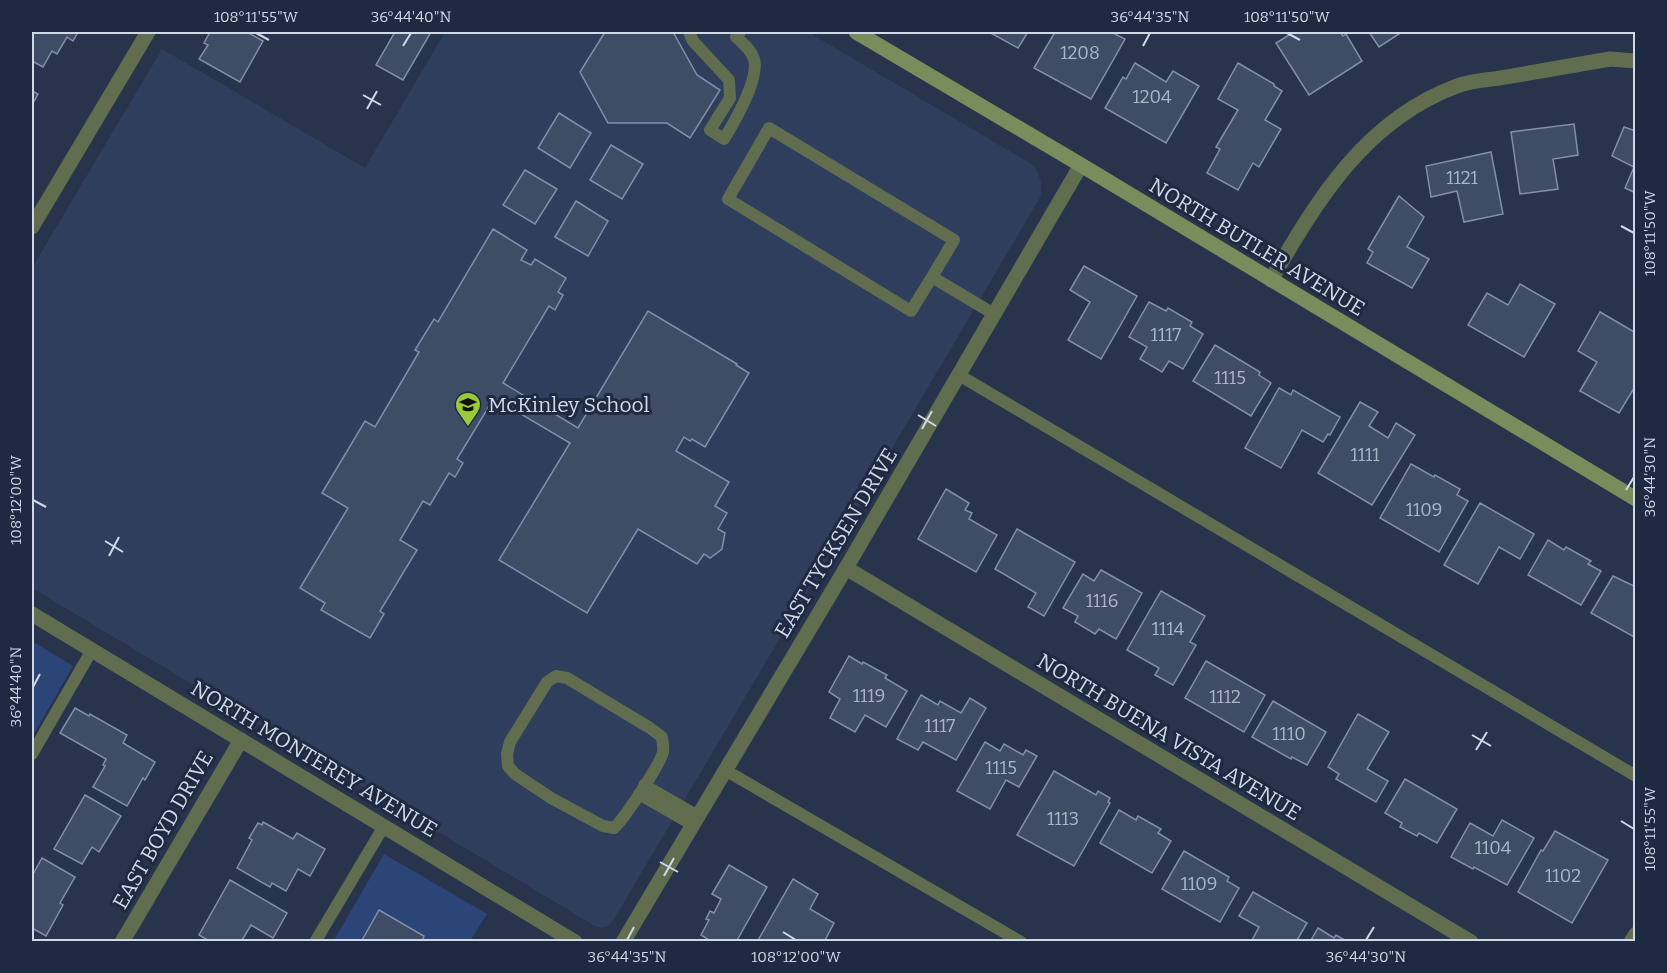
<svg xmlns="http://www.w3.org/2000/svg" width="1667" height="973" viewBox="0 0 1667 973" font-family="Bitter,serif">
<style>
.built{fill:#2e3e5c}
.green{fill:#2b4579}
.building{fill:#3e4c65;stroke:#808fab;stroke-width:1.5}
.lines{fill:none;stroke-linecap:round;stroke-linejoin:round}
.service{stroke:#606d4f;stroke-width:12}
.minor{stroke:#606d4f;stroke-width:15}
.tertiary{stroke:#606d4f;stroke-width:15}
.secondary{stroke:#788c5c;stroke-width:15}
.ticks{fill:none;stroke:#d0d8e7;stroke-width:2}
.labels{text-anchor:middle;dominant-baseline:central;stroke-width:6;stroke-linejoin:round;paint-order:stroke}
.number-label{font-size:18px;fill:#acb5c6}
.street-label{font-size:21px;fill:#d0d8e7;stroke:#1e2a41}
.poi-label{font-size:21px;fill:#d0d8e7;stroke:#1e2a41;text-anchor:start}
.neatline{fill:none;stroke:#d0d8e7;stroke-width:2}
.ticks-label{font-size:15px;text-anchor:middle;fill:#d0d8e7}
</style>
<rect width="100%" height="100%" fill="#28344c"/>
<!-- built -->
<path class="built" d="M445 32H808L1030 163 1036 169 1041 182V194L1038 201 613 921 608 926 602 928 595 926 32 588V268L162 49 365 168Z"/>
<!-- green -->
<g class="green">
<path d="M32 641 73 666 32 737Z"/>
<path d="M384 854 487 914 470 941 333 942Z"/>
</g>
<!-- building -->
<g class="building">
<path d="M32 32H78L73 41 67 37 57 54 52 51 43 67 32 61Z"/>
<path d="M210 32H247L263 41 240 82 199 59 208 45 204 43Z"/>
<path d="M395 32H431L403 80 376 65Z"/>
<path d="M605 32H673L697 75 720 90 690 138 667 123H608L580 72Z"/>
<path d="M989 32H1028L1018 48Z"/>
<path d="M1055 32H1111L1125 39 1091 99 1034 68Z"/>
<path d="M1294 32H1340L1343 36 1346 34 1362 61 1309 95 1276 43Z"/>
<path d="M1369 32H1402L1379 47Z"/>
<path d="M1135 63 1166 82 1173 71 1199 86 1166 143 1105 108 1123 77 1126 79Z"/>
<path d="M1238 63 1274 84V86L1282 91 1265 120 1281 129 1259 167 1253 163 1238 190 1207 173 1220 149 1216 147 1238 110 1218 99Z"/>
<path d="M32 91 38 94 32 105Z"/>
<path d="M559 113 591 133 570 168 538 148Z"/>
<path d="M1574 124 1578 155 1553 159 1558 189 1520 194 1511 132Z"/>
<path d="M1624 127 1636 131V193L1625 188 1634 167 1612 156Z"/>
<path d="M611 145 643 164 622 199 590 180Z"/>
<path d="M1491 152 1503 214 1464 222 1457 191 1431 197 1426 166Z"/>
<path d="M525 170 557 189 535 224 503 205Z"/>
<path d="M1399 196 1424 217 1407 247 1429 259 1412 288 1367 263 1373 252 1368 249Z"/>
<path d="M576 201 608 221 588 256 555 237Z"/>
<path d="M493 229 527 250 521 260 531 265 535 259 566 278 558 292 563 295 555 310 549 306 503 383 578 428 648 311 737 364 736 365 749 373 705 447 692 439 690 441 684 437 676 451 729 482 715 506 727 513 718 529 725 533 722 549 710 558 704 554 697 564 638 529 587 613 499 560 570 443 494 398 457 459 463 463 455 477 449 473 430 505 423 501 400 540 417 550 380 611 384 614 370 638 321 610 325 603 300 588 348 508 322 493 365 421 375 427 419 352 415 350 434 319 438 322Z"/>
<path d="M1084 266 1137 296 1101 359 1068 340 1090 302 1070 290Z"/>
<path d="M1520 284 1555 304 1524 357 1468 325 1487 293 1508 305Z"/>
<path d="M1149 302 1166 311 1168 308 1192 322 1190 326 1203 334 1183 369 1169 361 1162 372 1140 359 1147 347 1129 337Z"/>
<path d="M1600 312 1636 333V385L1619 413 1580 391 1597 362 1578 351Z"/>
<path d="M1215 345 1260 372 1259 375 1271 383 1251 416 1193 381Z"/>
<path d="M1279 388 1291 395 1293 390 1340 417 1330 435 1328 434 1323 442 1302 430 1281 468 1245 448Z"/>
<path d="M1360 402 1378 412 1369 426 1388 438 1396 423 1415 435 1372 505 1318 473Z"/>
<path d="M1411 464 1434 477 1435 475 1460 489 1457 495 1468 501 1439 552 1380 518Z"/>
<path d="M946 489 969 503 965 510 972 513 969 519 997 535 976 572 918 539Z"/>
<path d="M1480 503 1534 534 1520 559 1499 547 1478 584 1444 565Z"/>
<path d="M1017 529 1075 562 1044 616 1028 607 1036 593 995 569Z"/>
<path d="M1548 540 1564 550 1566 547 1591 561 1588 564 1601 571 1581 605 1528 575Z"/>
<path d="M1101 570 1142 593 1116 639 1099 629 1095 634 1075 622 1078 616 1063 608 1083 574 1094 581Z"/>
<path d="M1613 576 1636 587V638L1591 613Z"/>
<path d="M1161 591 1205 616 1190 642 1196 645 1173 685 1155 675 1159 668 1127 650Z"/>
<path d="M849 656 862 664 863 662 887 675 885 678 907 691 886 727 865 715 855 732 830 718 840 699 829 692Z"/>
<path d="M1206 661 1265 695 1244 732 1185 698Z"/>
<path d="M921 695 938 705 940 701 961 713 970 698 986 708 956 760 923 742 918 750 897 739Z"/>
<path d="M1273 701 1326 732 1307 765 1292 757 1291 759 1252 737Z"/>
<path d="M75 708 89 716 90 714 127 735 123 743 155 762 145 780 143 778 127 806 93 787 105 766 103 765 106 759 60 733Z"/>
<path d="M1358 714 1389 732 1367 769 1388 781 1376 802 1336 779 1339 774 1328 767Z"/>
<path d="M985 742 1000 751 1004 744 1023 755 1026 750 1037 756 1019 787 1006 780 990 809 957 791Z"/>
<path d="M1054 771 1096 795 1098 791 1110 798 1108 802 1110 803 1074 866 1017 835Z"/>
<path d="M1405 779 1457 809 1437 843 1419 833 1417 836 1400 827 1402 823 1385 813Z"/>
<path d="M85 795 121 816 99 852 92 847 82 864 54 849Z"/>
<path d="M1119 810 1136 820 1138 816 1161 829 1158 833 1171 841 1152 873 1100 843Z"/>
<path d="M1502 820 1534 838 1507 885 1474 867 1473 869 1451 857 1470 823 1493 836Z"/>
<path d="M263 822 293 839 297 833 325 849 310 876 298 869 286 891 272 883 270 887 237 868 252 840 249 838 258 823 262 825Z"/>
<path d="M1555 831 1608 860 1572 923 1518 892 1541 850 1543 851Z"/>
<path d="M1184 851 1229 877 1227 881 1239 888 1220 922 1162 889Z"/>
<path d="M42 858 75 877 60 903 63 905 46 936 32 928V876Z"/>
<path d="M729 865 767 887 736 942H712L701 935 709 920 706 919 710 911 714 913 721 899 712 894Z"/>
<path d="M793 879 818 894 810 909 834 923 824 942H757Z"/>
<path d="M230 880 287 913 273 938 251 925 241 942H211L199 935Z"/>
<path d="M1253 892 1307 923 1296 942H1251L1259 927 1239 916Z"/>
<path d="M379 910 424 936 422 942H361Z"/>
<path d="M1318 928 1334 938 1336 935 1348 942H1310Z"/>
</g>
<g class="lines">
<!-- service -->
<g class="service">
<path d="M689 32 693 41 729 80 730 98 710 130 724 139C734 123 760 78 754 59 751 50 743 43 736 37L740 32"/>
<path d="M932 277 911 311 728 199 769 128 954 240 932 277 994 314"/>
<path d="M959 375 1636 776"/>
<path d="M556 676 567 678 650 728 662 737C662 742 664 747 663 752 660 765 624 819 614 828L603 826 551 798 515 774 508 766 507 754 510 742 547 682Z"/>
<path d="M32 754 92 650"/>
<path d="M725 770 1021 942"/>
<path d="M644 785 698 816"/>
<path d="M639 794 693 825"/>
<path d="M315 942 384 826"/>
</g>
<!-- minor -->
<g class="minor">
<path d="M32 227 148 32"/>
<path d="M1271 280C1317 200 1365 120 1457 86 1472 80 1490 80 1506 77 1541 71 1575 65 1610 59L1636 61"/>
<path d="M846 568 1471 942"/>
<path d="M32 614 575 942"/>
<path d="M122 942 241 740"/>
<path d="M623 942 846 568 1081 165"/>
</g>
<!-- tertiary -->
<path class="tertiary" d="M1631 942 1636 934"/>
<!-- secondary -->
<path class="secondary" d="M856 32 1081 165 1636 499"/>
</g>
<!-- ticks -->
<path class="ticks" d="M256 33 269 40M1287 33 1300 40M403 46 411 33M1143 46 1150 33M363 95 381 105M367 109 377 91M1621 226 1634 233M918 415 936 426M922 429 932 411M1626 490 1634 477M33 500 46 507M105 541 123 552M109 556 119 537M33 687 40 674M1472 735 1491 746M1476 750 1487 732M1621 821 1634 829M660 862 678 872M664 876 674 858M783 932 796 940M627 940 634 927M1366 940 1374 927"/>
<!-- icons -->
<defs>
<symbol id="school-pin" viewBox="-11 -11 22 30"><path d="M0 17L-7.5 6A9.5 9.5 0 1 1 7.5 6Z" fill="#98cb37" stroke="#1e2a41"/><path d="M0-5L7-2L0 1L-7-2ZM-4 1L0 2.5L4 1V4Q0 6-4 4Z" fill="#111"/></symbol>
</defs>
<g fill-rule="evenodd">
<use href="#school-pin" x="453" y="390" width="30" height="40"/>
</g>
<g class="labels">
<!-- number labels -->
<g class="number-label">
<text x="1080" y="53">1208</text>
<text x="1152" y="97">1204</text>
<text x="1462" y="178">1121</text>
<text x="1166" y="335">1117</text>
<text x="1230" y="378">1115</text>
<text x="1365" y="455">1111</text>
<text x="1424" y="510">1109</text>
<text x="1102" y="601">1116</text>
<text x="1168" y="629">1114</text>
<text x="869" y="696">1119</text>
<text x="1225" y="697">1112</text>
<text x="940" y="726">1117</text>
<text x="1289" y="734">1110</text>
<text x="1001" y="768">1115</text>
<text x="1063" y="819">1113</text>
<text x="1493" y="848">1104</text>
<text x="1563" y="876">1102</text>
<text x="1199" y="884">1109</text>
</g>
<!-- street labels -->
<g class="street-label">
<text transform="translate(1257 247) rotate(31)">NORTH BUTLER AVENUE</text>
<text transform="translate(836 543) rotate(-59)">EAST TYCKSEN DRIVE</text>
<text transform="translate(1169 737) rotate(31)">NORTH BUENA VISTA AVENUE</text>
<text transform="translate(314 759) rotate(31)">NORTH MONTEREY AVENUE</text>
<text transform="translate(163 830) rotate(-60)">EAST BOYD DRIVE</text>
</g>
<!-- poi labels -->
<g class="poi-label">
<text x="488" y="405">McKinley School</text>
</g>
</g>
<!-- border -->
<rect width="1667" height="973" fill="none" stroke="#1e2a41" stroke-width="66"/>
<rect x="33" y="33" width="1601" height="907" class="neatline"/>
<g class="ticks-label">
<text x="256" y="22">108°11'55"W</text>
<text x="411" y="22">36°44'40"N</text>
<text x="1150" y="22">36°44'35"N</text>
<text x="1287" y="22">108°11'50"W</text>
<text transform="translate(1650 233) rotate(-90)" y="5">108°11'50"W</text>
<text transform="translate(1650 477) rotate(-90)" y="5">36°44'30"N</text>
<text transform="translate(16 500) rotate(-90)" y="5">108°12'00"W</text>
<text transform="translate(16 687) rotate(-90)" y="5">36°44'40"N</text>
<text transform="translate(1650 829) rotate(-90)" y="5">108°11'55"W</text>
<text x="627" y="962">36°44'35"N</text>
<text x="796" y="962">108°12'00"W</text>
<text x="1366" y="962">36°44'30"N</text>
</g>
</svg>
